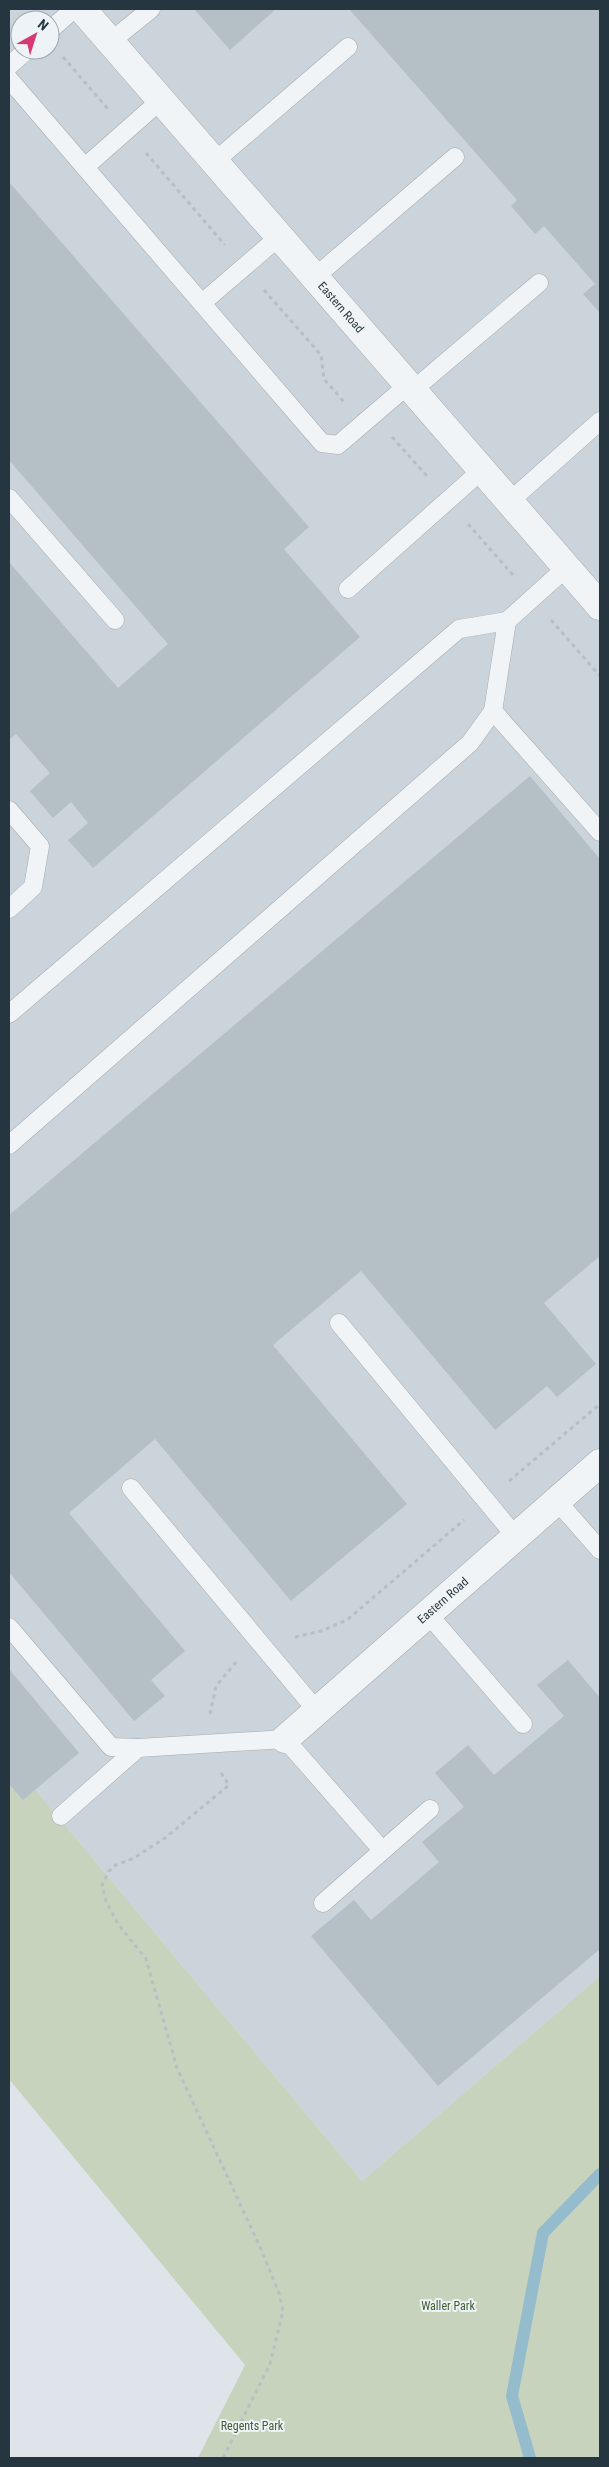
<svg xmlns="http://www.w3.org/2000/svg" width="609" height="2467" viewBox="0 0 609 2467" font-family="'Roboto Condensed',sans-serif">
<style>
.built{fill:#cbd4db;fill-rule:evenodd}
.green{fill:#c8d3be}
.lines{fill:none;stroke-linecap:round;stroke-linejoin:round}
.stream{stroke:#95bccc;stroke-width:12}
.building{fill:#b4bfc6}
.service-casing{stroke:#a3acb3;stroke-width:19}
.minor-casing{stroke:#a3acb3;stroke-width:29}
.path{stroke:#b8bfc4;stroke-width:3;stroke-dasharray:4 4;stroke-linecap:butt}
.service{stroke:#f1f4f7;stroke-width:18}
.minor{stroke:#f1f4f7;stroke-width:28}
.labels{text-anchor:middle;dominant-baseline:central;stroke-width:4;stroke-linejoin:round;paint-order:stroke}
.street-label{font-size:12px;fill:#263640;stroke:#edf3f6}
.park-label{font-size:12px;fill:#445d32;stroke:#edf3f6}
</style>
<rect width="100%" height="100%" fill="#dee4e9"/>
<!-- built -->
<path class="built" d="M9 9H600V1976L362 2181 9 1758ZM20 20H50V50H20Z"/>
<!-- green -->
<path class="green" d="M9 1758 362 2181 600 1976V2458H198L245 2365 9 2079Z"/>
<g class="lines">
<!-- stream -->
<path class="stream" d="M530 2458 512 2396 543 2233 600 2174"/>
</g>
<!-- building -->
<g class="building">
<path d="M194 9H276L230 50Z"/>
<path d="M349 9H600V313L583 294 595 284 544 226 535 234 511 206 517 200Z"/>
<path d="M9 182 309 527 284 549 360 637 93 868 68 840 88 823 71 802 53 818 30 791 50 773 16 734 9 740V562L118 688 168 644 9 460Z"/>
<path d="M530 776 600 859V1256L544 1303 596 1364 557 1397 547 1386 495 1430 361 1271 273 1345 407 1504 291 1601 155 1439 69 1513 185 1651 151 1680 165 1696 134 1721 9 1572V1215Z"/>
<path d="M568 1660 600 1698V1949L438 2086 311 1936 354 1900 371 1920 439 1862 422 1842 464 1807 435 1773 468 1745 494 1775 564 1716 537 1685Z"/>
<path d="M9 1669 79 1753 23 1800 9 1784Z"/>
</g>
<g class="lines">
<defs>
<g id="service">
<path d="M50 30 74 9"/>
<path d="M110 42 151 9"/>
<path d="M9 66 27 50"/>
<path d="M9 79 322 443 338 445 408 385"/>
<path d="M215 161 348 47"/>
<path d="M85 167 161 100"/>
<path d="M315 277 455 157"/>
<path d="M202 303 280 236"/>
<path d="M413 390 539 283"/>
<path d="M9 498 115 620"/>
<path d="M510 501 600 421"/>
<path d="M348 589 482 470"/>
<path d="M493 711 600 832"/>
<path d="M9 810 40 846 33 887 9 909"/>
<path d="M9 1014 459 629 507 621 567 567"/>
<path d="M9 1145 470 743 493 711 507 621"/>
<path d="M339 1323 516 1537"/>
<path d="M131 1488 317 1711"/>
<path d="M557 1501 600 1550"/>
<path d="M428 1614 523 1724"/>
<path d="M9 1627 111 1747 138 1748 285 1739 382 1850"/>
<path d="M61 1816 138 1748"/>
<path d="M323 1903 430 1809"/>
</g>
<g id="minor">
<path id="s1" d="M82 9 600 606"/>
<path id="s2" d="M285 1739 600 1463"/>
</g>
</defs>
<!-- service casing -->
<use href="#service" class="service-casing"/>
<!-- minor casing -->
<use href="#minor" class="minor-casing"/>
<!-- path -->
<g class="path">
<path d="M63 57 108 109"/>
<path d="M146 153 225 245"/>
<path d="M264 290 321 355 324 379 344 402"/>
<path d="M392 437 428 477"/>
<path d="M468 524 513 575"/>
<path d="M551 620 600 676"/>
<path d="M509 1481 600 1404"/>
<path d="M295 1637 321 1631 347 1620 464 1520"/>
<path d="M210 1714 216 1686 237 1661"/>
<path d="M221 1773 229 1785 165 1838 134 1858 116 1865 109 1871 102 1885 106 1901 118 1924 146 1959 177 2068 260 2247 279 2293 283 2311 270 2364 223 2458"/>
</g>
<!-- service -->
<use href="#service" class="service"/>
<!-- minor -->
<use href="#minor" class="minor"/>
</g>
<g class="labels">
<!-- street labels -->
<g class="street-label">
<text stroke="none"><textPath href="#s1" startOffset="395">Eastern Road</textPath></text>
<text stroke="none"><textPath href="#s2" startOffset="210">Eastern Road</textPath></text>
</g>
<!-- park labels -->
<g class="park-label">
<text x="448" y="2306">Waller Park</text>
<text x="252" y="2426">Regents Park</text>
</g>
</g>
<!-- border -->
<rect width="609" height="2467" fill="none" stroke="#263640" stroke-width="20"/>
<!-- north arrow -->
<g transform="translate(35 35) rotate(39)"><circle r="24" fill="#edf3f6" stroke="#9da7ad"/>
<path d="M0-4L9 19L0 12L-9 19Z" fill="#d83875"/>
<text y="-8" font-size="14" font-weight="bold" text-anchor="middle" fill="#263640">N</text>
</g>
</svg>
